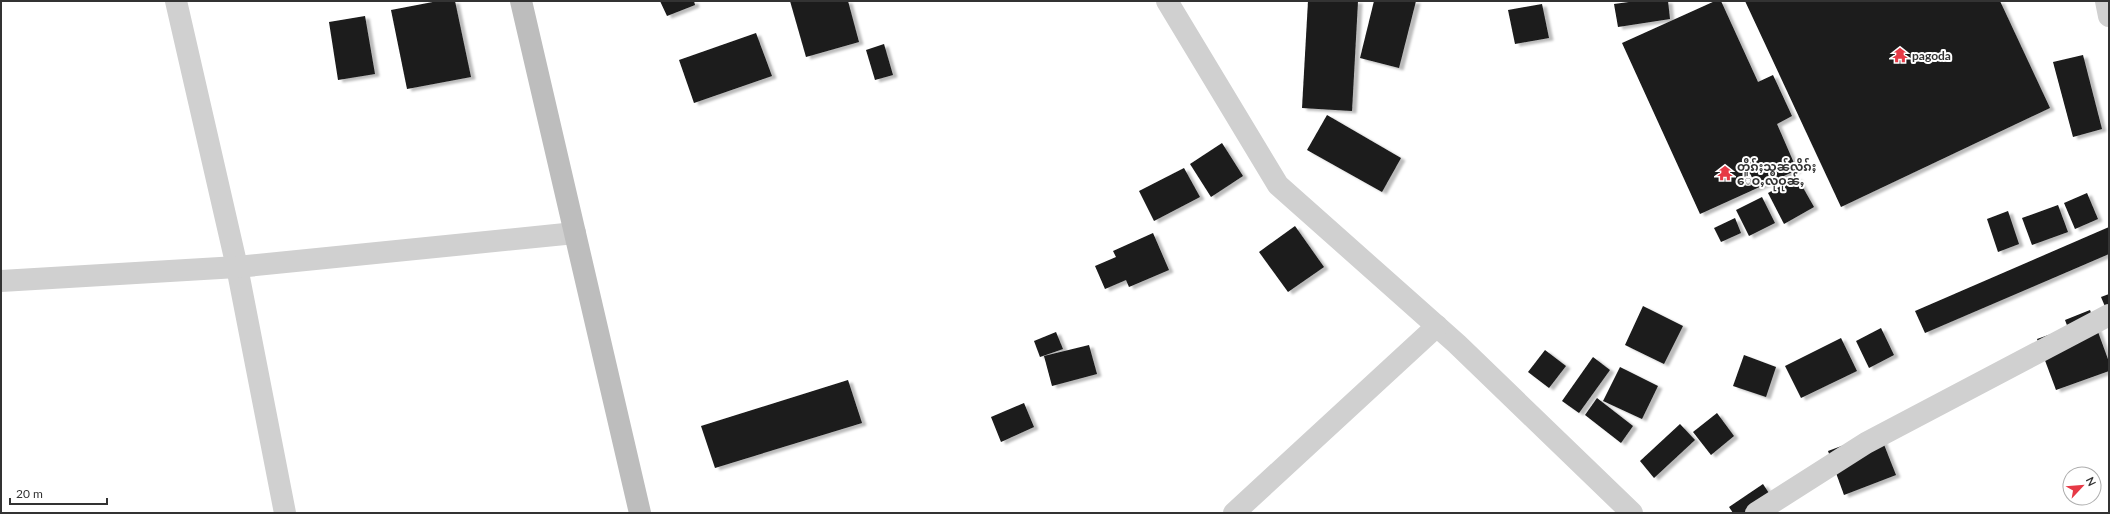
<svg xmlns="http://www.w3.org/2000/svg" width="2110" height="514" viewBox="0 0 2110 514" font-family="Lato,'Noto Sans Myanmar',sans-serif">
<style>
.building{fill:#1a1a1a;filter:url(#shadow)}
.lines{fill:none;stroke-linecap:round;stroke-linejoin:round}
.minor{stroke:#d0d0d0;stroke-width:22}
.secondary{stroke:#bdbdbd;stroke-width:22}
.labels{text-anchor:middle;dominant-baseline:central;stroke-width:4;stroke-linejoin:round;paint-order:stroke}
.poi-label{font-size:12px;font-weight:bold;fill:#333;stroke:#fff;text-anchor:start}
</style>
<defs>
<filter id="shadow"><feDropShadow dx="4.5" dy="2.5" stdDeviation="1" flood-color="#0004"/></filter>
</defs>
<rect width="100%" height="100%" fill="#fff"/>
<!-- building -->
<g class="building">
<path d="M438 1H455L471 77 407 89 391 10Z"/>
<path d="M660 1H694L695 5 667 16Z"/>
<path d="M790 1H848L859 42 806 57Z"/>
<path d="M1308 1H1358L1352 111 1302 108Z"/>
<path d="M1374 1H1416L1399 68 1360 58Z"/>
<path d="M1636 1H1668L1670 19 1618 27 1614 4Z"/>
<path d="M1715 1H1721L1758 82 1773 75 1792 116 1777 124 1797 170 1700 214 1622 43Z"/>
<path d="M1745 1H2000L2050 108 1841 207Z"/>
<path d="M1542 4 1549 38 1515 44 1508 10Z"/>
<path d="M365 16 375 74 338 80 329 22Z"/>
<path d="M756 33 772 76 694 103 679 60Z"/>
<path d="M884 44 893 75 875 80 866 50Z"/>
<path d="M2083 55 2102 129 2073 137 2053 62Z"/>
<path d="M1327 115 1401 158 1382 192 1307 150Z"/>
<path d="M1222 143 1243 176 1211 197 1190 164Z"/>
<path d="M1184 168 1200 197 1154 221 1139 191Z"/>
<path d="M1797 177 1814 207 1784 224 1768 193Z"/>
<path d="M2087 193 2098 219 2075 229 2064 203Z"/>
<path d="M1762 197 1775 223 1749 236 1736 210Z"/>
<path d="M2058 205 2068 232 2032 245 2022 218Z"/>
<path d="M2008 211 2019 244 1998 252 1987 219Z"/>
<path d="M1735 218 1741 233 1721 242 1714 228Z"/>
<path d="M1295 226 1324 267 1288 292 1259 252Z"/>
<path d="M2109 227V254L1925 333 1915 311Z"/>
<path d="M1153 233 1169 270 1129 287 1126 280 1105 289 1095 266 1116 257 1113 251Z"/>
<path d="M2109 294V316L2101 297Z"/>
<path d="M1643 306 1683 326 1664 364 1625 345Z"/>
<path d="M2090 310 2109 362V371L2056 390 2037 339 2068 328 2065 320Z"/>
<path d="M1881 328 1894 355 1869 368 1856 341Z"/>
<path d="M1056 332 1063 349 1040 357 1034 341Z"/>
<path d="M1841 338 1857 371 1801 398 1785 366Z"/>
<path d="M1089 345 1097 374 1052 386 1044 356Z"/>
<path d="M1545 350 1566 366 1549 388 1528 372Z"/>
<path d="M1744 355 1776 367 1766 397 1733 386Z"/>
<path d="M1593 357 1610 370 1579 413 1562 401Z"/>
<path d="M1620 367 1658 386 1642 419 1603 401Z"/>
<path d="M848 380 862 423 715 468 701 426Z"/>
<path d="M1597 398 1633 426 1621 443 1585 415Z"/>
<path d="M1024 403 1034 427 1001 442 991 417Z"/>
<path d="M1717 413 1734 436 1711 455 1693 432Z"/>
<path d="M1680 424 1695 440 1654 478 1640 461Z"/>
<path d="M1879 432 1896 475 1844 495 1828 451Z"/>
<path d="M1763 484 1776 504 1763 513H1733L1729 507Z"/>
</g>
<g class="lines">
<!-- minor -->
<g class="minor">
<path d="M176 1 237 267 285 513"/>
<path d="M1167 1 1278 185 1457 344 1632 513"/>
<path d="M2106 1 2109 16"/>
<path d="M1 281 237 267 575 233"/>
<path d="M1234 513 1437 326"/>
<path d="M1756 513 1866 443 2109 315"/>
</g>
<!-- secondary -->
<path class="secondary" d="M521 1 640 513"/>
</g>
<!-- icons -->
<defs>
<symbol id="temple-bare" viewBox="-9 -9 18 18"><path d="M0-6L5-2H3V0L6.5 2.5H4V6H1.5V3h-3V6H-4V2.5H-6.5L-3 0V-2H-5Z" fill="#e63946" stroke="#fff" stroke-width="2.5" paint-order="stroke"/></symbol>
</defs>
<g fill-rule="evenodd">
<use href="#temple-bare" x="1889" y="44" width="22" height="22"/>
<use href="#temple-bare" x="1714" y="162" width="22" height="22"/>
</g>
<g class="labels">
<!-- poi labels -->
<g class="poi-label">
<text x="1912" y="55">pagoda</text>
<text x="1737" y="166">တိူၵ်ႈသွၼ်လိၵ်ႈ<tspan x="1737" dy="14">ေဝႇလုဝုၼ်ႇ</tspan></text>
</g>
</g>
<!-- border -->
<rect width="2110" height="514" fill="none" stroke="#333333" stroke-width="4"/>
<!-- north arrow -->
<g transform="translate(2082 486) rotate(64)"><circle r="19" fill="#ffffff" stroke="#adadad"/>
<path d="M0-3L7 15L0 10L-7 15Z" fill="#e63946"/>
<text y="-6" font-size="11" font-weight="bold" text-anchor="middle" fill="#333333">N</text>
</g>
<!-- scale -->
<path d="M10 498v6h97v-6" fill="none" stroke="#333333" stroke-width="2"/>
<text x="16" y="498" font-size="12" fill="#333333" stroke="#ffffff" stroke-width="3" paint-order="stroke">20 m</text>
</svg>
